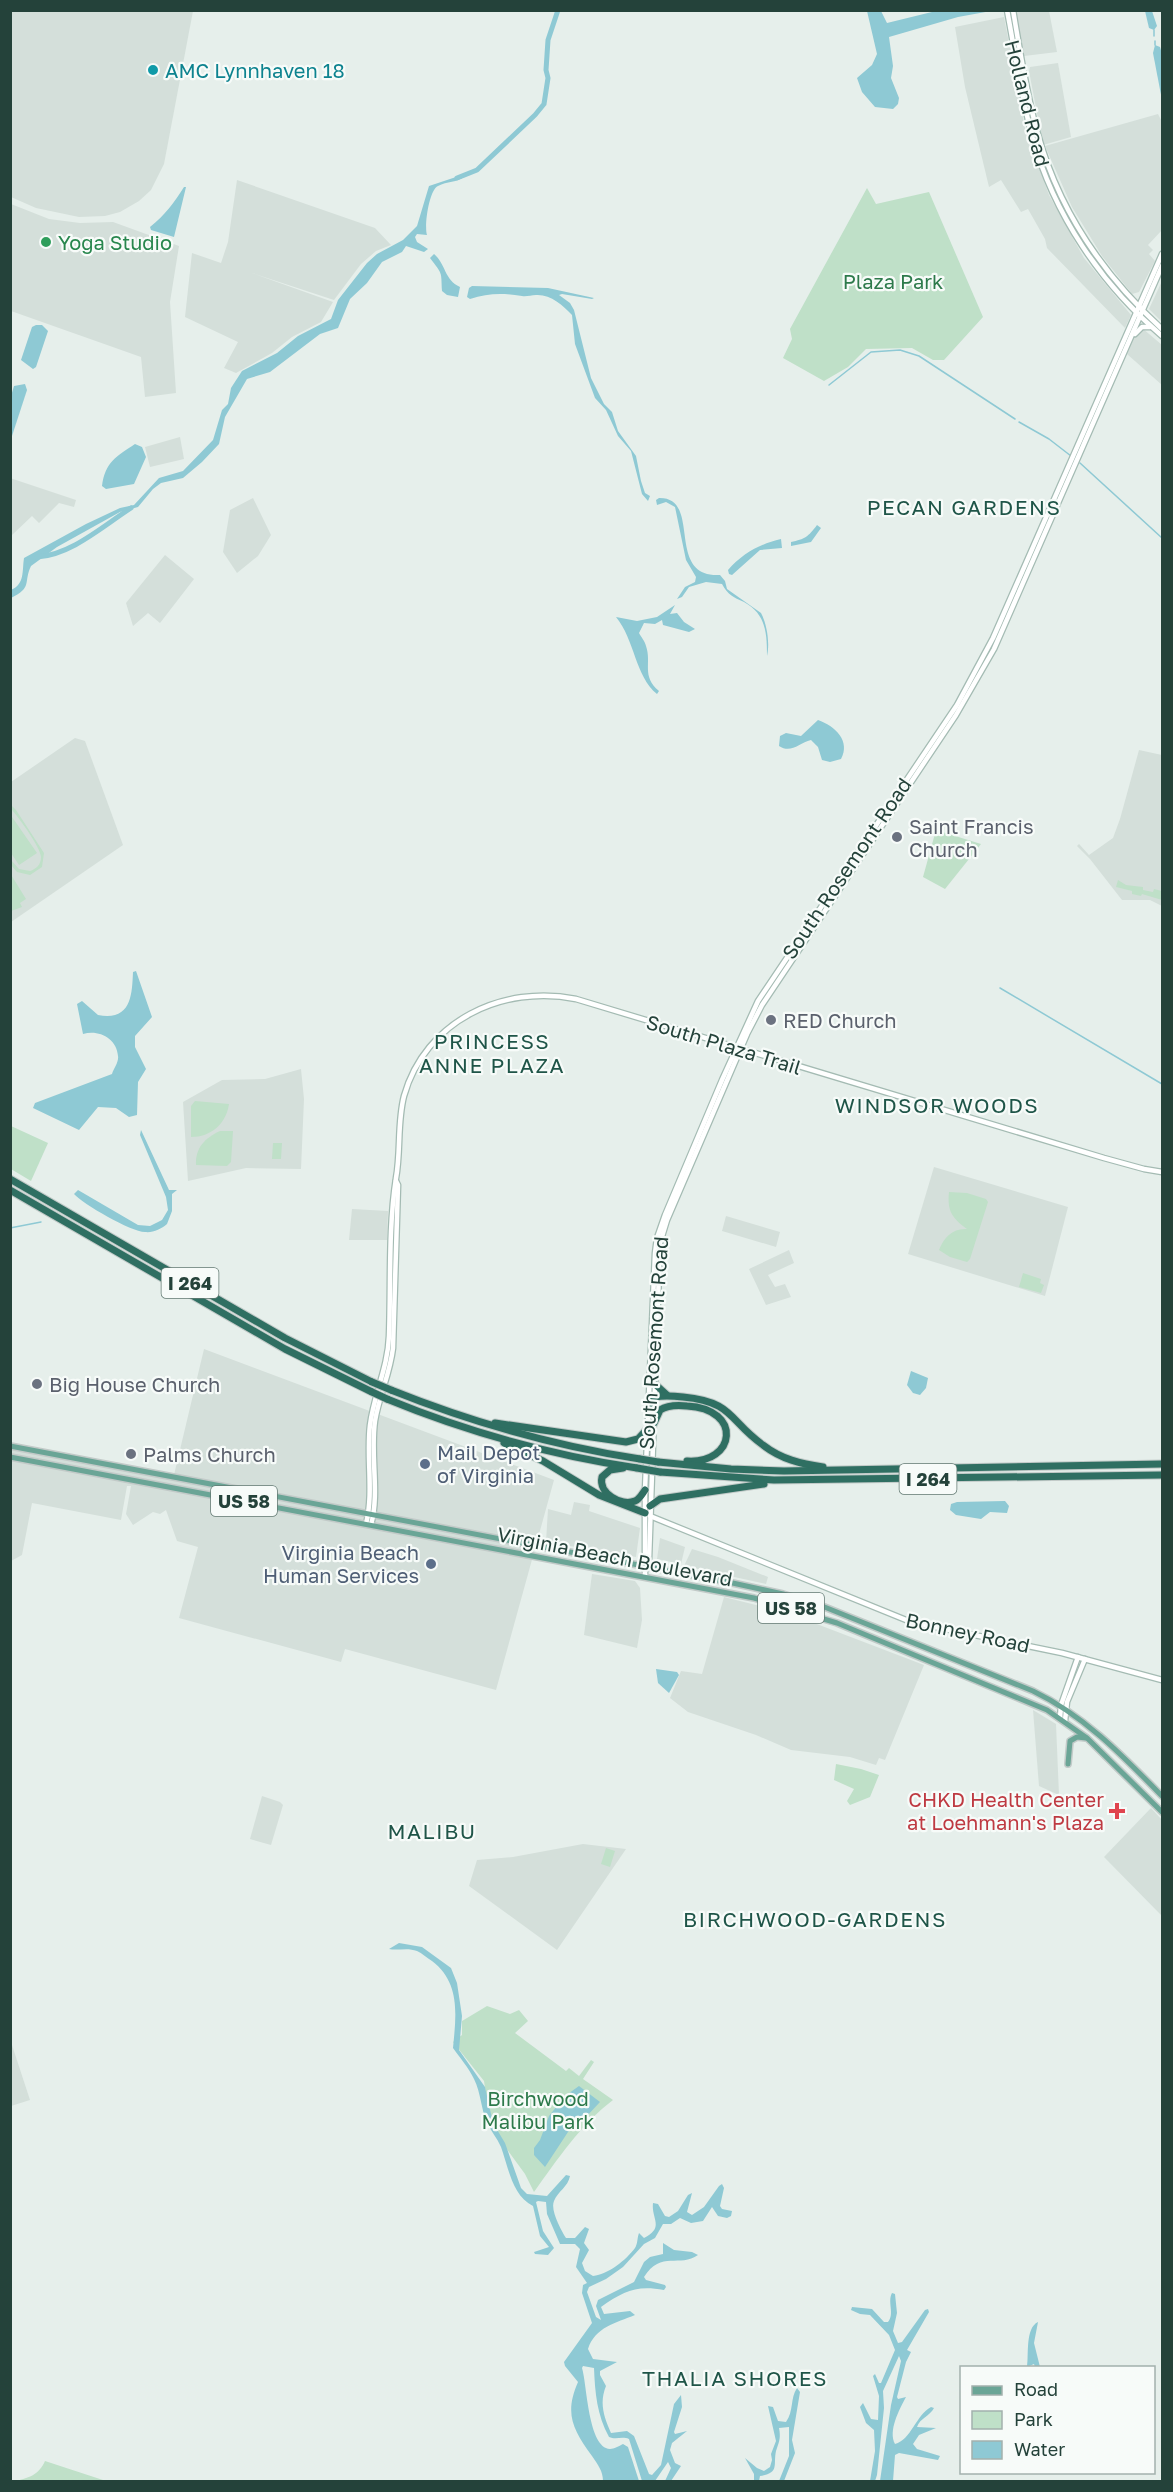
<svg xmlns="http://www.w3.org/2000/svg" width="1173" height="2492" viewBox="0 0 1173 2492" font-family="'Golos Text',sans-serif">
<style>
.built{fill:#d4dfda}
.green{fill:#bfe0c8}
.water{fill:#8ec9d4}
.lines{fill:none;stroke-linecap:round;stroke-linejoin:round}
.stream{stroke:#8ec9d4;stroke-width:1.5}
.river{stroke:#8ec9d4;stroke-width:5}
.secondary-casing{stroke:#a4bbb3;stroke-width:7}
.primary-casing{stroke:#c2cac8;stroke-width:8}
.motorway-casing{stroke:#c2cac8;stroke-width:9}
.secondary{stroke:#fff;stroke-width:4.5}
.primary{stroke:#6aa596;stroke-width:5}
.motorway{stroke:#2f6f62;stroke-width:7}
.motorway-bridge-casing{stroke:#c2cac8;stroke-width:9;stroke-linecap:butt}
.motorway-bridge{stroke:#2f6f62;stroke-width:7}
.culture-dot{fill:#0f9aa8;stroke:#f7fbf9;stroke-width:2}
.leisure-dot{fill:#2e9e5b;stroke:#f7fbf9;stroke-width:2}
.worship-dot{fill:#6b7280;stroke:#f7fbf9;stroke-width:2}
.service-dot{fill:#5c6f8a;stroke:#f7fbf9;stroke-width:2}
.health-dot{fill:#e0444e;stroke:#f7fbf9;stroke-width:2}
.labels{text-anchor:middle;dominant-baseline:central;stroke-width:4.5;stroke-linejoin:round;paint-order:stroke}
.shield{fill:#f7fbf9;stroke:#637a73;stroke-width:1.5}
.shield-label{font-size:18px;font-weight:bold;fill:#24423a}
.culture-label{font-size:20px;fill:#0d838f;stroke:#f7fbf9;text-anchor:start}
.street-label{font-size:20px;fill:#24423a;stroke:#f7fbf9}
.leisure-label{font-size:20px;fill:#27864d;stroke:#f7fbf9;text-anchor:start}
.park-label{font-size:20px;fill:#2d7a4b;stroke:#f7fbf9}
.worship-label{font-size:20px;fill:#5b616d;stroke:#f7fbf9;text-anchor:start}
.service-label{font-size:20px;fill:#4e5e75;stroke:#f7fbf9;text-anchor:start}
.health-label{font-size:20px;fill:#be3a42;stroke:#f7fbf9;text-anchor:end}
.neighbourhood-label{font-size:21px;letter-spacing:1.5px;fill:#1f5548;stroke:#f7fbf9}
</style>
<rect width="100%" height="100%" fill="#e6efeb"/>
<!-- built -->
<g class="built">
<path d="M10 11H193L164 164 151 190 139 201 120 212 105 216 79 217 36 208 11 197Z"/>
<path d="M1015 11H1049L1057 52 1024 56Z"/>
<path d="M1004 17 1025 128 1049 195 1084 258 1131 315 1125 328 1047 248 1045 239 1028 209 1021 212 1001 180 989 187 965 87 955 27Z"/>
<path d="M1058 63 1071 137 1043 145 1029 71 1030 67Z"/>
<path d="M1158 114 1162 122V230L1148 245 1153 250 1149 254 1155 261 1139 292 1132 294 1102 256 1072 207 1045 146Z"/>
<path d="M237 180 375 228 391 245 376 251 361 264 334 300 252 273 333 302 321 322 292 337 272 353 236 373 224 368 238 342 185 317 192 253 221 263 228 242Z"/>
<path d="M11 204 49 219 80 223 113 222 179 246 170 302 176 393 145 397 141 357 11 311Z"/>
<path d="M1162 281V322L1149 309Z"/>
<path d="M1142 328 1162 345V385L1127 354 1134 337Z"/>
<path d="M180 437 184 459 150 467 145 447Z"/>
<path d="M10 478 76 500 74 507 59 503 39 523 32 516 12 535 10 533Z"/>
<path d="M253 498 271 535 258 556 237 573 223 552 230 510Z"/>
<path d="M165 555 194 579 160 623 148 613 133 626 126 603Z"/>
<path d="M75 738 85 741 123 845 11 922V782Z"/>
<path d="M1139 750 1162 755V906L1150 900H1122L1090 859 1077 846 1079 844 1089 855 1113 838 1120 819Z"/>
<path d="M301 1069 304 1099 301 1169 246 1168 188 1181 183 1102 222 1080 265 1079Z"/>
<path d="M934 1167 1068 1207 1045 1296 908 1254Z"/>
<path d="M352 1209 388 1211 387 1240H349Z"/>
<path d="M726 1216 780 1232 776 1247 722 1231Z"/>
<path d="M789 1250 794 1263 768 1275 775 1287 785 1284 791 1297 766 1305 749 1269Z"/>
<path d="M204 1349 554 1480 496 1690 345 1649 341 1662 179 1618 198 1547 177 1541 166 1510 160 1514 153 1512 133 1525 126 1514 131 1486H127L121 1520 32 1503 22 1555 11 1561V1444L173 1479Z"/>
<path d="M574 1502 590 1505 589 1511 640 1528 636 1557 546 1542 548 1509 571 1515Z"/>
<path d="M660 1538 685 1547 681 1564 657 1559Z"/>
<path d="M692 1549 718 1557 768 1577 766 1584 684 1566Z"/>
<path d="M592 1574 635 1581 640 1588 642 1620 637 1648 584 1635Z"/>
<path d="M724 1597 788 1613 924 1665 885 1760 879 1758 876 1765 850 1757 791 1750 756 1735 688 1712 670 1698 681 1671 702 1674Z"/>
<path d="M1033 1710 1056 1724 1059 1795 1039 1786Z"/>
<path d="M262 1796 280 1802 283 1805 271 1845 250 1839Z"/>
<path d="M1151 1808 1162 1820V1916L1104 1857Z"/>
<path d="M583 1844 626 1849 557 1950 469 1886 477 1860 513 1857Z"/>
<path d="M11 2042 30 2100 11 2106H10Z"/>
</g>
<!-- green -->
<g class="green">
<path d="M867 188 876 204 929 192 983 317 944 360H933L912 348 866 349 848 367 824 381 783 358 792 339 790 329Z"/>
<path d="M11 805 16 810 44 853 42 867 30 875 17 872 11 865V860L19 869 30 871C36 869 41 865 41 857 41 848 18 816 11 809Z"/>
<path d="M10 814 37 853 19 865 11 853Z"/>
<path d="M936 830 981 844 945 889 923 877Z"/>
<path d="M10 873 26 899 20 903 22 907 11 911Z"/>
<path d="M1118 880 1126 885 1143 887V890L1153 892 1154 889 1162 891V900L1142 894 1141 896 1132 894V891L1116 887Z"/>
<path d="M195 1101 229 1104C226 1124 211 1137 191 1137V1106Z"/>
<path d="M11 1126 48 1143 31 1181 11 1169Z"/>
<path d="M220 1131H233L231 1162 227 1166 196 1165C195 1148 205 1138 220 1131Z"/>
<path d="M273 1143H282L281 1159H272Z"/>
<path d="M949 1192 967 1193 986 1199 988 1202 970 1259 967 1262 950 1257 939 1250C944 1237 953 1228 967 1229 952 1218 947 1211 949 1192Z"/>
<path d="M1023 1273 1041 1279 1040 1283 1044 1285 1041 1293 1019 1287Z"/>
<path d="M836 1764 861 1769 879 1775 870 1797 850 1805 847 1801 854 1789 834 1780Z"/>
<path d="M606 1848 615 1851 610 1867 601 1864Z"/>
<path d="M487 2006 510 2014 519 2010 528 2021 515 2033 566 2071 569 2068 579 2076 591 2060 594 2062 583 2079 613 2100C581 2124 557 2160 534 2192L525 2174 498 2137 490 2121 484 2081 453 2042 462 2035V2021Z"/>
<path d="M45 2461 106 2481H16C28 2478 39 2475 45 2461Z"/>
</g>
<!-- water -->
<g class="water">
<path d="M867 11H881L887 23 936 11H991L958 17 889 37 893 66 891 78 899 98 898 104 893 109 875 107 862 92 857 78 872 65 877 54Z"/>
<path d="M1145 11H1152L1157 26 1154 30 1149 28Z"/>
<path d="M1155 45 1160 47 1162 54V100L1153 53Z"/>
<path d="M462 175 465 176C457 183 447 181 438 186 429 190 424 226 427 235L417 234 415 237 417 242 428 249 424 252 406 246 402 252 382 262 367 283 350 299 338 328 320 334 270 372 247 379 225 417 219 444 202 462 183 478 161 483 153 489 138 507 120 512 57 547 31 566C23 583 33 587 11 598V590C25 584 22 571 24 558L86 524 120 508 134 505 159 478 183 471 213 440 222 410 228 404 231 388 242 371 277 353 298 336 331 319 338 300 367 263 377 254 403 240 417 226 429 186Z"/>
<path d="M184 187H186L174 237 151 230 150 227C165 215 174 203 184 187Z"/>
<path d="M434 254C446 264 444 280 460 287L458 297 447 295 442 291C441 271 443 275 430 258Z"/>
<path d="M472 286 548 288 594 298 592 299 562 294 559 295 570 303 574 310 591 378 604 404 612 412 618 431 636 456 641 481 645 493 650 496 648 501 642 494 631 451 618 436 606 410 595 398 575 344 572 315C563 305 550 294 536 295 531 295 526 297 522 296 503 293 488 293 470 299L467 297 469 288Z"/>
<path d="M36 325H42L48 331 36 367 33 369 21 360 32 327Z"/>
<path d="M25 384 27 390 11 439V396L14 386Z"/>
<path d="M135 444 142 447 146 457 134 484 106 489 102 486C105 462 117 456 135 444Z"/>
<path d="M659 498C703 497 664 578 720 575L725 581 727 589 761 613C767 624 770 643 767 656 767 633 766 614 744 602 733 597 728 595 722 584L706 582 689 587 682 597 677 599 685 587 695 582 696 577 686 560 675 507 666 502 657 505 656 500Z"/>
<path d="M817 525 821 528 811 542 791 546V542C805 539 808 537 817 525Z"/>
<path d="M781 539 782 548 760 550 732 575 729 574 728 570C743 553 760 544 781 539Z"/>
<path d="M675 605 670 614 677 613 684 622 695 629 689 632 663 625 662 620 655 624 644 623 639 633C641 637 645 641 646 646 652 663 641 676 659 691L657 694C635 676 635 640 616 617L637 621 657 617Z"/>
<path d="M818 720C835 726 851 741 841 759L830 762 822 760 818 747 811 740C799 743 791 754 779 746L780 736 786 733 801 736Z"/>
<path d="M136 971 152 1017 135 1036V1047L146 1069 138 1082 137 1115 129 1117 116 1108 98 1107 79 1130 33 1108 35 1103 112 1074C114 1068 119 1062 118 1056 117 1038 98 1029 83 1034L77 1004 82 1001 98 1015C131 1021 132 996 133 972Z"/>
<path d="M141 1130 169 1190H177L172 1194V1211L167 1224C161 1229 153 1233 145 1232 131 1232 83 1204 74 1194L78 1190 138 1225 150 1226 162 1220 168 1210 166 1197 140 1135Z"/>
<path d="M911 1371 928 1378 926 1388 920 1395 913 1393 907 1385Z"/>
<path d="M1005 1501 1009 1506 1007 1513 990 1512 981 1519 956 1515 950 1510 951 1504 957 1502Z"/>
<path d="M656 1669 677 1672 679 1675 669 1693 658 1683Z"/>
<path d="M399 1943 422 1947 451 1968 457 1983 462 2016 459 2050 485 2087 493 2123 505 2143 521 2188 527 2194 547 2196 566 2175 570 2176C568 2187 558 2191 554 2201 550 2210 561 2230 566 2238H575L585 2227 589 2229 584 2243 589 2250 582 2263 585 2271 593 2276C609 2274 626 2260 635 2248 638 2243 637 2238 639 2233L644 2238C665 2227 651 2219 653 2203L658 2204 665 2216 669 2217 678 2211 688 2195 692 2193 687 2212 692 2215 704 2207 719 2186 722 2184 724 2188 720 2206 722 2209 732 2211 731 2216 727 2218 718 2216 712 2207 703 2221 691 2223 680 2218 671 2224H663L655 2238 644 2244 623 2267 606 2279 589 2287 587 2292 596 2317 601 2320 596 2306 598 2300 634 2282 644 2262 650 2257 663 2254V2243L674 2250 692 2252 698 2255C680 2268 661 2250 644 2277L646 2280 665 2285 666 2287 664 2290C636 2285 624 2291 601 2307L604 2314 630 2311 635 2315C616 2323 595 2327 588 2349L593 2359 617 2362 600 2371V2375L606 2386C599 2403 604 2417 611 2433L627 2431 634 2436 649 2474 652 2475 661 2465 674 2404 681 2395 682 2407 674 2432 675 2434 687 2431 672 2443 670 2450 675 2463 681 2466 671 2481H665L671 2468 668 2462 655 2481H642L629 2439C622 2436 616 2440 609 2437 597 2415 595 2393 594 2368L583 2366 582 2368C587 2384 588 2448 610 2449 614 2449 619 2446 623 2444L628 2447 639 2481H603C603 2471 598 2465 592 2456 573 2430 564 2414 578 2382L565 2366 564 2362 592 2323 582 2293 583 2285 587 2283 576 2267 580 2249 575 2244H560L547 2214 546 2202 538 2201 536 2202 543 2231 554 2248 548 2255 535 2254 534 2252 549 2247 540 2236 533 2206C512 2196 508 2166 501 2147 497 2138 491 2131 487 2123 481 2109 481 2093 474 2079 469 2068 460 2058 453 2048 456 2016 461 1983 432 1961 427 1958 422 1953 417 1951 407 1947 398 1951 389 1949Z"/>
<path d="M579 2086 600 2102 585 2118 568 2132 545 2167 534 2155V2148L540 2140 549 2116 565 2096Z"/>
<path d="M892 2293 895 2294 897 2313 893 2331 898 2343 902 2342 925 2310 928 2309 929 2312 907 2350 911 2352 906 2362 897 2397 898 2399 906 2397C899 2410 888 2431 895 2444 911 2440 916 2415 931 2407L934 2408C930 2416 920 2418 917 2427L936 2428 919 2435 913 2444 917 2449 940 2456 938 2460 899 2453 895 2455 893 2481H880L891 2405 901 2361 899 2356 883 2391 884 2408 877 2475 875 2481H870L875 2451 874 2430 866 2423 860 2407 863 2403 871 2419 878 2420 879 2396 873 2376 875 2374 879 2383H881L895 2350 889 2335 870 2315 860 2314 851 2310 852 2307 872 2309 884 2322H888C895 2314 887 2302 892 2293Z"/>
<path d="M1038 2322 1034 2343 1040 2367H1035L1034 2364 1027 2367C1029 2355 1025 2328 1038 2322Z"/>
<path d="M797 2388 800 2392 792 2440 795 2453 784 2481H779L789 2456V2427L779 2428C781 2438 779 2442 776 2451 773 2465 780 2473 760 2476L759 2481H754V2474L745 2458 757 2468 764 2471 770 2467 772 2460 771 2454 776 2441 768 2406 773 2407 778 2421 786 2422C794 2411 790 2398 797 2388Z"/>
</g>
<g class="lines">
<!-- stream -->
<g class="stream">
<path d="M1154 30V36"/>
<path d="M1155 41V45"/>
<path d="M829 385 871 352 900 350 919 356 1015 419"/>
<path d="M1019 422 1049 439 1071 456"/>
<path d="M1080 463 1162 538"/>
<path d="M1000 988 1162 1084"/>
<path d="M10 1228 41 1222"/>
</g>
<!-- river -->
<g class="river">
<path d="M457 178 477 170 535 115 544 104 548 78 546 70 548 40 558 10"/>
<path d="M37 557C71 555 103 526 131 508"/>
</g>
<defs>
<g id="secondary">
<path d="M1007 10C1015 52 1021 95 1032 136 1054 215 1101 284 1162 336"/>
<path d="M1013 10C1020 51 1026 92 1037 131 1058 209 1103 275 1162 329"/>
<path d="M1135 334 1142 327H1150"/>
<path d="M650 1516 911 1622 1062 1653 1162 1680"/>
<path d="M366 1524C374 1492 366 1457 370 1425 374 1394 388 1367 389 1336 391 1284 388 1229 396 1178 401 1151 397 1123 404 1096 425 1021 503 984 576 999L1104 1158 1144 1169 1162 1172"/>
<path d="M371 1525C380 1492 370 1456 375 1421 379 1396 390 1374 393 1348L398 1185 396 1181"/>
<path d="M645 1566 649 1560 660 1243 667 1220 747 1034 762 1005 956 715 994 649 1162 266"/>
<path d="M645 1577V1490L655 1253 657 1238 665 1215 722 1080 758 1001 957 705 993 638 1162 254"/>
<path d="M1060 1718 1061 1705 1078 1657"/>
<path d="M1065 1721 1067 1702 1085 1659"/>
</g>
<g id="primary">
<path d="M10 1446 728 1582 783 1594 822 1606 1033 1691C1085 1716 1123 1756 1162 1796"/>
<path d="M10 1457 754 1598 837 1623 1047 1710 1087 1738 1162 1812"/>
<path d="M1068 1764 1070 1741 1077 1737 1086 1738"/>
</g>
<g id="motorway">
<path d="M10 1179 285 1338 372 1382"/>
<path d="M10 1190 285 1349 372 1392"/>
<path d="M656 1385 667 1395"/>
<path d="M391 1390C471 1422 554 1446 640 1459"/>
<path d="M387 1399C467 1432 551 1455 637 1468"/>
<path d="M650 1404 655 1397C665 1395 674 1396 683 1397 734 1402 728 1420 763 1445 781 1459 801 1464 823 1467"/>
<path d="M495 1423 626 1442 638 1439 648 1428"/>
<path d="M654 1423 660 1410C668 1405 678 1405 687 1406 743 1409 736 1464 687 1461"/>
<path d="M504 1443 543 1461 599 1495 645 1513"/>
<path d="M658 1462 731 1469 784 1471 1162 1464"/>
<path d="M623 1468 610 1470 602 1477C598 1493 621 1507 635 1501 640 1499 642 1494 645 1490"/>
<path d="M660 1472 774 1480 1162 1475"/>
<path d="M650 1506 660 1499 764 1484"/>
</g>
</defs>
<!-- secondary casing -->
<use href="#secondary" class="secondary-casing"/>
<!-- primary casing -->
<use href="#primary" class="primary-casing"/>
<!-- motorway casing -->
<use href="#motorway" class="motorway-casing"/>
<!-- secondary -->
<use href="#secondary" class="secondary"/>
<!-- primary -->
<use href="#primary" class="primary"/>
<!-- motorway -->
<use href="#motorway" class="motorway"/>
<defs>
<g id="motorway-bridge">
<path d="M372 1382 391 1390"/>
<path d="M372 1392 387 1399"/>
<path d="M640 1459 658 1462"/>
<path d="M637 1468 660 1472"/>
</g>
</defs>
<!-- motorway-bridge casing -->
<use href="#motorway-bridge" class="motorway-bridge-casing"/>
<!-- motorway-bridge -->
<use href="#motorway-bridge" class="motorway-bridge"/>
</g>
<!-- markers -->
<circle class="culture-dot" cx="153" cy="70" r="6"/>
<circle class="leisure-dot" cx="46" cy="242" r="6"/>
<g class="worship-dot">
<circle cx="897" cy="837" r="6"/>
<circle cx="771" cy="1020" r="6"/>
<circle cx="37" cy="1384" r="6"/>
<circle cx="131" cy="1454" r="6"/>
</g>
<g class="service-dot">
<circle cx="425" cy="1464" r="6"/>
<circle cx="431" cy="1564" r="6"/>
</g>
<path class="health-dot" d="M1114 1802h6v6h6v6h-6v6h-6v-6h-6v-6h6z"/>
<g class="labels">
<!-- shield labels -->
<g class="shield">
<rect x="161.5" y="1268" width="57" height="30" rx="4.5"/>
<rect x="899.5" y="1464" width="57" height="30" rx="4.5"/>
<rect x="211" y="1486" width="66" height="30" rx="4.5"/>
<rect x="758" y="1593" width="66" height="30" rx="4.5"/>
</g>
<g class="shield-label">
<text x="190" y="1283">I 264</text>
<text x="928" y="1479">I 264</text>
<text x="244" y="1501">US 58</text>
<text x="791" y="1608">US 58</text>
</g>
<!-- culture labels -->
<g class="culture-label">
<text x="165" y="70">AMC Lynnhaven 18</text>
</g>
<!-- street labels -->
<g class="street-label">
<text transform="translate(1028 103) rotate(76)">Holland Road</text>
<text transform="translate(846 868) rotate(-56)">South Rosemont Road</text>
<text transform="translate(724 1044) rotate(17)">South Plaza Trail</text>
<text transform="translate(653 1343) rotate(-86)">South Rosemont Road</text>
<text transform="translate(615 1556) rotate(11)">Virginia Beach Boulevard</text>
<text transform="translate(968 1632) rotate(12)">Bonney Road</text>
</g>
<!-- leisure labels -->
<g class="leisure-label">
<text x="58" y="242">Yoga Studio</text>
</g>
<!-- park labels -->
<g class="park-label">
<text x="893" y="281">Plaza Park</text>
<text x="538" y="2098">Birchwood<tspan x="538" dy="23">Malibu Park</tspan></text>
</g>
<!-- worship labels -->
<g class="worship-label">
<text x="909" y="826">Saint Francis<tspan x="909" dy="23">Church</tspan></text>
<text x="783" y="1020">RED Church</text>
<text x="49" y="1384">Big House Church</text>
<text x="143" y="1454">Palms Church</text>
</g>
<!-- service labels -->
<g class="service-label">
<text x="437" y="1452">Mail Depot<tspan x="437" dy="23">of Virginia</tspan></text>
<text x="419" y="1552" text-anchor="end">Virginia Beach<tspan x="419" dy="23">Human Services</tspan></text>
</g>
<!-- health labels -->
<g class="health-label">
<text x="1104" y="1799">CHKD Health Center<tspan x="1104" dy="23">at Loehmann's Plaza</tspan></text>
</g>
<!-- neighbourhood labels -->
<g class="neighbourhood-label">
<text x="964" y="507">PECAN GARDENS</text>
<text x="492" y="1041">PRINCESS<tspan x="492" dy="24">ANNE PLAZA</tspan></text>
<text x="937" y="1105">WINDSOR WOODS</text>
<text x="432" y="1831">MALIBU</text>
<text x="815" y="1919">BIRCHWOOD-GARDENS</text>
<text x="735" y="2378">THALIA SHORES</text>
</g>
</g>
<!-- border -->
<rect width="1173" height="2492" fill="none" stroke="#24423a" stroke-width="24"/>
<!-- legend -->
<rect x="960" y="2366" width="195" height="108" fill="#f7fbf9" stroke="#a3b1ad" stroke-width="1.5"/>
<rect x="972" y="2386" width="30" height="9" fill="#6aa596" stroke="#a3b1ad" stroke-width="1.5"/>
<text x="1014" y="2396" font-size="18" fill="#24423a">Road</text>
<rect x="972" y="2411" width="30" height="18" fill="#bfe0c8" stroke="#a3b1ad" stroke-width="1.5"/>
<text x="1014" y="2426" font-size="18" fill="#24423a">Park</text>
<rect x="972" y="2441" width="30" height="18" fill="#8ec9d4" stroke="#a3b1ad" stroke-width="1.5"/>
<text x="1014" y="2456" font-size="18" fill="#24423a">Water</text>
</svg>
